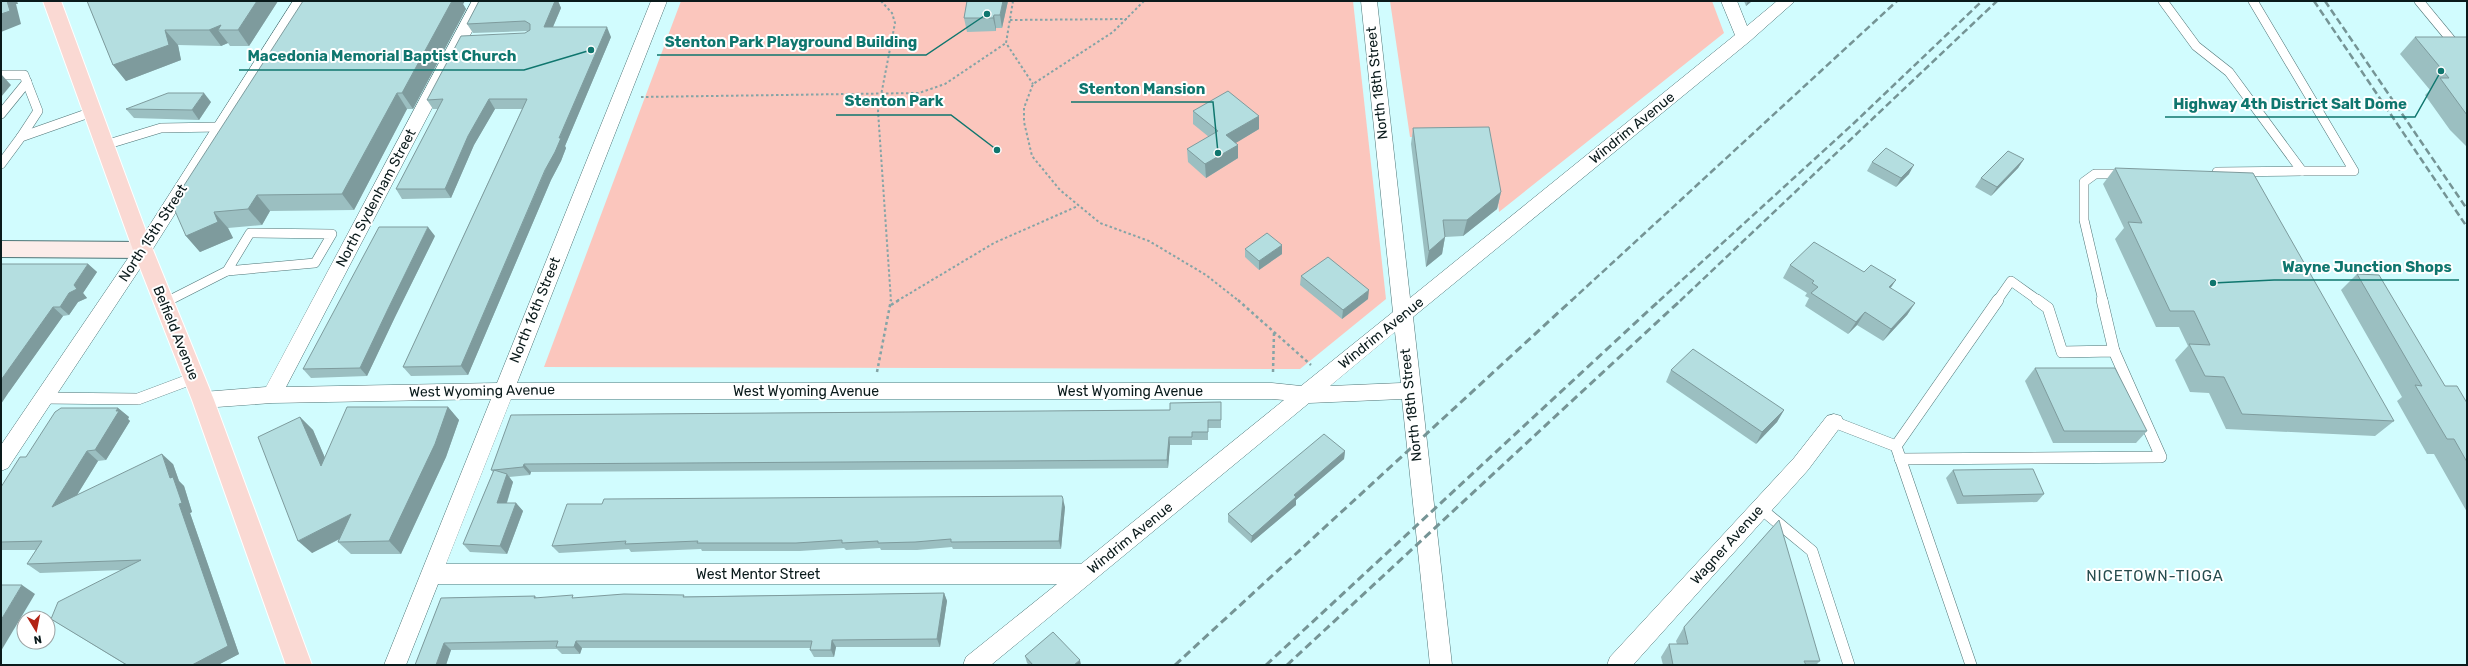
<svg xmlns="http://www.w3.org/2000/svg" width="2468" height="666" viewBox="0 0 2468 666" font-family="Rubik,sans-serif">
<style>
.green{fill:#fbc6bd}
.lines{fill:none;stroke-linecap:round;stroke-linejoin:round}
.lane-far1-casing{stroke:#4f7577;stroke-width:10}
.lane-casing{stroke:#4f7577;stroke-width:12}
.street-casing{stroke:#4f7577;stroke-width:1}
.secondary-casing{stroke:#4f7577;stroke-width:2}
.primary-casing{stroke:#fff;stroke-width:2}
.path-far1{stroke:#84a4a6;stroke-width:2;stroke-dasharray:2.5 2.5;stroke-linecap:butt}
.path{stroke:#84a4a6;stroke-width:2.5;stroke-dasharray:3 3;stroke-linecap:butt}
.lane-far1{stroke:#fff;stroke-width:9}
.lane{stroke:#fff;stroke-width:11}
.street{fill:#fff;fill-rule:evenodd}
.secondary{fill:#fcece9;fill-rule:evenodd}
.primary{fill:#fad9d3;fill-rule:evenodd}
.rail-far1{stroke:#759495;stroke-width:2.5;stroke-dasharray:7 3.5;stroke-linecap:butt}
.rail{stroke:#759495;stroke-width:3;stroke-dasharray:8 4.5;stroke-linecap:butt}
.wall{fill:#9bbfc1}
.shaded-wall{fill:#7e9b9d}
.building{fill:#b4dee0;stroke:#7e9b9d}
.labels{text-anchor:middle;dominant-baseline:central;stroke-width:4;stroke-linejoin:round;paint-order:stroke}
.street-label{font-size:14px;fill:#0a1a1b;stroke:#fff}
.neighbourhood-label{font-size:15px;letter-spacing:1px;fill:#264c4e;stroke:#fff}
.leader{fill:none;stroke:#0f766e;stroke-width:1.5}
.callout-dot{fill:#0f766e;stroke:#fff;stroke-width:1.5}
.callout-label{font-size:15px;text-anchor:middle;font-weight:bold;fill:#0f766e;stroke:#fff;stroke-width:4;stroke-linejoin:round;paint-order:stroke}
</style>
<rect width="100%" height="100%" fill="#d1fcfe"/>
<!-- green -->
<g class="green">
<path d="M681 1H1353L1386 299 1300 369 544 367Z"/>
<path d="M1390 1H1712L1724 33 1499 212 1491 136 1410 137Z"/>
</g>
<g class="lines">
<defs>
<g id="lane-far1">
<path d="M2163 1 2196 46 2229 72 2302 171H2354L2253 1"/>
<path d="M2419 1 2457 47"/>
<path d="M1 75H24L38 111 21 137"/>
<path d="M1 114 27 82"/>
<path d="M105 145 161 128 219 127"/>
<path d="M1 164 21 137 92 112"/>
<path d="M2217 172 2302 171"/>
<path d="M250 233 332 234 315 263 227 271Z"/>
<path d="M168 301 227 271"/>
<path d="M1997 301 2011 281 2039 301"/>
<path d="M2103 301 2084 220V182L2095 174H2123"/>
</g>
<g id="lane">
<path d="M2102 300 2114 351"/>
<path d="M164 303 170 300"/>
<path d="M43 398 138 399 194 378"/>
<path d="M1834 422 1896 446 1971 665"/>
<path d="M1896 446 1998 300"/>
<path d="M1900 459 2161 457 2114 351 2062 352 2048 308 2037 300"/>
<path d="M1760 508 1812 551 1849 665"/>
</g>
<g id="street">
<path d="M293 1H309L149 255 8 468 1 471V445L137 245Z"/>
<path d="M472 1H488L286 387 497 383 651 1H667L517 383H1272L1301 386 1393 312 1361 1H1377L1410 298 1735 35 1721 1H1737L1747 26 1777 1H1795L1750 41 1413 317 1452 665H1430L1402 399 1309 403 991 665H963L966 657 1057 584H438L406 665H384L491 399 272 403 203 408 196 406 193 400 196 394 203 392 266 387ZM1395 332 1401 383 1330 386ZM511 399H1272L1284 400 1081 564H446Z"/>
<path d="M1834 414 1841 416 1844 422 1808 470 1633 665H1607L1610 657 1794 458 1827 416Z"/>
</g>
<path id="secondary" d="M1 241 143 242 150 244 153 250 150 256 143 258 1 257Z"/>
<path id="primary" d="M43 1H61L153 250 214 400 312 665H286L192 400 133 250Z"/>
</defs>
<!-- lane-far1 casing -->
<use href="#lane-far1" class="lane-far1-casing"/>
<!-- lane casing -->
<use href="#lane" class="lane-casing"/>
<!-- street casing -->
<use href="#street" class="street-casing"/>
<!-- secondary casing -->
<use href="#secondary" class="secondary-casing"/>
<!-- primary casing -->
<use href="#primary" class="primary-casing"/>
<!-- path-far1 -->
<g class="path-far1">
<path d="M881 1 892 13 895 23 878 111 891 301"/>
<path d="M1013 1 1006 43 1033 84"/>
<path d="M1144 1 1113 32 1033 84 1024 108V122L1032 156 1060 190 1100 223 1149 241 1206 275 1239 301"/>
<path d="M1010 20 1127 19"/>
<path d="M641 97 919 93 945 84 1006 43"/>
<path d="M897 301 994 243 1078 206"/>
</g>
<!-- path -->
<g class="path">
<path d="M1238 300 1311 365"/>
<path d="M891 305 899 300"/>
<path d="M877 372 891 300"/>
<path d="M1273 372 1274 333"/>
</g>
<!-- lane-far1 -->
<use href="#lane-far1" class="lane-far1"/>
<!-- lane -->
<use href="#lane" class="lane"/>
<!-- street -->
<use href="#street" class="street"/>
<!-- secondary -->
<use href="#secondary" class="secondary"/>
<!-- primary -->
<use href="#primary" class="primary"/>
<!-- rail-far1 -->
<g class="rail-far1">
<path d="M2314 1 2467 227"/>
<path d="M2325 1 2467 209"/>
<path d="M1571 301 1897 1"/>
<path d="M1659 301 1853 124 1982 1"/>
<path d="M1680 301 1997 1"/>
</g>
<!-- rail -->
<g class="rail">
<path d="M1175 665 1572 300"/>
<path d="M1266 665 1660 300"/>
<path d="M1287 665 1681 300"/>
</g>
</g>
<!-- wall -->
<g class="wall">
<path d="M87 1H278L249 46H230L228 43 221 46 178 45 181 60 126 81 113 65Z"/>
<path d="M303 1H465L463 4 466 9 413 109H407L354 210 270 211 262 225 228 228 233 238 200 252 186 236Z"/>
<path d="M479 1H558L561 8 553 27 611 37 565 146 566 148 561 161 551 180 468 375 411 376 403 367 522 109H495L474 145 451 198 402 199 396 189 438 109H433L427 100 528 31 473 33 467 24Z"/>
<path d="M967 1H1008L1002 28H996V31L967 32 964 18Z"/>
<path d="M1744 1H1752L1746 6Z"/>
<path d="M2415 37H2467V147L2450 130 2425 95 2430 90 2400 54Z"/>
<path d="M211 102 199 120 134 118 126 109Z"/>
<path d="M1193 111 1259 129 1235 143 1238 158 1206 178 1188 162 1187 149 1209 137 1193 124Z"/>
<path d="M1413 128 1501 192 1497 209 1463 236 1445 237 1442 254 1426 267 1411 144Z"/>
<path d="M2024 159 2018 168 1991 196 1975 187 1981 178Z"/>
<path d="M1872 162 1909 174 1896 187 1867 171Z"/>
<path d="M2115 168 2394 421 2375 436 2226 429 2209 393 2190 392 2175 360 2188 346 2179 327H2156L2115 239 2124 228 2103 184Z"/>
<path d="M435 236 395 317 367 376 311 378 303 369Z"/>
<path d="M1245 249 1282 254 1259 270 1245 257Z"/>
<path d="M1 264H88L97 272 83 293 87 298 78 302 69 315 63 316 9 392Z"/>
<path d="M1790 265 1864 272 1915 303 1907 315 1883 341 1857 325 1848 334 1805 306 1809 298 1805 296 1807 293 1783 278Z"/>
<path d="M2357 274 2445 386 2467 403V512L2434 454H2427L2397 401 2402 397 2341 290Z"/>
<path d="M1301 276 1368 299 1342 319 1300 285Z"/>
<path d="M2035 368 2147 431 2136 443H2053L2025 381Z"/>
<path d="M1671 370 1784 410 1777 422 1756 444 1666 382Z"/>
<path d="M1221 402V428H1208V440H1192V445H1170L1168 468 531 472 530 475 509 477 513 482 507 503H516L523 511 507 554 470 552 463 544 493 472 491 470 511 415 1170 410Z"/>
<path d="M448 407 459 420 446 457 401 554H351L338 542 340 539 312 553 300 417 313 430 325 458Z"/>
<path d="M118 408 129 417 128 419 130 421 106 460 98 461 77 495 173 464 179 481 184 486 192 512 190 513 239 654 218 665H126L51 619 122 570 40 573 27 564 36 550H1V487L26 457Z"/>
<path d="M1345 451 1344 459 1296 500V505L1251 543 1228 522V514Z"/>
<path d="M1953 470 2044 494 2037 502 1957 504 1946 478Z"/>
<path d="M1065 507 1061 549H953L952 547 917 550H881L880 548 846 550 844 548 800 551H702L701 549 631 552 629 549 559 553 552 546Z"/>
<path d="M944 593 947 601 940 647H836L834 657H814L810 650 811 648H582L580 654H562L557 649 451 650 446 665H415L441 598 535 596 537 598H575Z"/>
<path d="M1684 627 1820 661 1816 665H1663L1661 657 1669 644H1677L1676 641Z"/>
<path d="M1025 656 1081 665H1029L1027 663Z"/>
</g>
<!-- shaded-wall -->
<g class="shaded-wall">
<path d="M7 1H17L18 4H16L21 24 1 32V14Z"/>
<path d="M257 1H278L249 46 238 30Z"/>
<path d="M452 1H465L463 4 466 9 413 109 402 93Z"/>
<path d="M555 1H558L561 8 549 36 544 27Z"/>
<path d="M1003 1H1008L1002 28 1000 15Z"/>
<path d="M1748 1H1752L1746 6Z"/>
<path d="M994 15 996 28V31L993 18Z"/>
<path d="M221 25 218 30 228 43 221 46 209 30Z"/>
<path d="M607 27 611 37 565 146 566 148 561 161 551 180 468 375 461 366Z"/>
<path d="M165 30 178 45 181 60 126 81 113 65Z"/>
<path d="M1 74 11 85 1 97Z"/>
<path d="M204 93 211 102 199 120 192 110Z"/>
<path d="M397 93 407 109 354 210 342 194Z"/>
<path d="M489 99 495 109 474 145 451 198 445 189 468 136Z"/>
<path d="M1259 116V129L1226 149V135Z"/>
<path d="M1238 145V158L1206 178 1205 164Z"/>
<path d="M2024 159 2018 168 1991 196 1997 187Z"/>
<path d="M1914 165 1909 174 1896 187 1901 178Z"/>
<path d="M1501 192 1497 209 1463 236 1467 220Z"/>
<path d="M257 195 270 211 262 225 248 209Z"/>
<path d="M214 212 228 228 233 238 200 252 186 236Z"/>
<path d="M428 227 435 236 395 317 367 376 360 368 388 309Z"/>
<path d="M1445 237 1442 254 1426 267 1429 251Z"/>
<path d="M1282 245V254L1259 270V261Z"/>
<path d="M88 264 97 272 83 293 87 298 78 302 69 315 60 307Z"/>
<path d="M1896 280 1888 292 1889 287Z"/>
<path d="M1369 290 1368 299 1342 319 1343 310Z"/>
<path d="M1915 303 1907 315 1883 341 1891 329Z"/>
<path d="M53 307 63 316 9 392 1 404V380Z"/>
<path d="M1865 312 1857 325 1848 334 1856 322Z"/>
<path d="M448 407 459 420 446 457 401 554 389 541Z"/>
<path d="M118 408 129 417 128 419 130 421 106 460 95 450Z"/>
<path d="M1784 410 1777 422 1756 444 1762 432Z"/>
<path d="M300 417 313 430 334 479 321 466Z"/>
<path d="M1169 437 1170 445 1168 468 1167 460Z"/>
<path d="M87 451 98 461 64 516 52 507Z"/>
<path d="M1345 451 1344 459 1296 500V505L1251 543 1252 536 1294 495Z"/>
<path d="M162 454 173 464 179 481 184 486 192 512 190 513 239 654 218 665H192L179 504 170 478Z"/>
<path d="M524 464 531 472 530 475 523 467Z"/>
<path d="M507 474 513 482 504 511 497 503Z"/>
<path d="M1063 499 1065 507 1061 549 1059 541Z"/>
<path d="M516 503 523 511 507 554 500 546Z"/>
<path d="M351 514 364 526 312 553 298 541Z"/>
<path d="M22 585 35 594 1 651V620Z"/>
<path d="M944 593 947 601 940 647 937 639Z"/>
<path d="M832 640 836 647 834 657 831 650Z"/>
<path d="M576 641 582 648 580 654 574 647Z"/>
<path d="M444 643 451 650 446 665H436Z"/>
<path d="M1080 660 1081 665H1074Z"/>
</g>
<!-- building -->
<g class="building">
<path d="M1 1H7L10 11 1 14Z"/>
<path d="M87 1H257L238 30H218L221 25 209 30H165L169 45 113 65Z"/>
<path d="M303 1H452L402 93H397L342 194 257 195 248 209 214 212 218 222 186 236 172 204Z"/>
<path d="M479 1H555L544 27H607L559 138H561L555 152 545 170 461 366 403 367 527 99H489L468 136 445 189H396L443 99 427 100 461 36 525 33 530 30V24L525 21 467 24Z"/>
<path d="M967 1H1003L1000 15H994L993 18H964Z"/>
<path d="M2415 37H2467V115L2440 78H2449Z"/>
<path d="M1228 91 1259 116 1226 135 1238 145 1205 164 1187 149 1218 131 1193 111Z"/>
<path d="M168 93H204L192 110 126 109Z"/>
<path d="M1489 127 1501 192 1467 220H1443L1445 237 1429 251 1413 128Z"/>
<path d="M1886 148 1914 165 1901 178 1872 162Z"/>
<path d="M2008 151 2024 159 1997 187 1981 178Z"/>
<path d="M2115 168 2253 173 2394 421 2242 414 2224 377 2205 376 2189 344 2210 345 2194 311H2170L2128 222 2142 223Z"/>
<path d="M379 227H428L388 309 360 368 303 369Z"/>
<path d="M1267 233 1282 245 1259 261 1245 249Z"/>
<path d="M1814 242 1864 272 1871 265 1896 280 1889 287 1915 303 1891 329 1865 312 1856 322 1811 293 1818 287 1812 283 1814 281 1790 265Z"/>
<path d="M1328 257 1369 290 1343 310 1301 276Z"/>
<path d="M1 264H88L74 285 77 289 69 293 60 307H53L1 380Z"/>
<path d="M2357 274 2379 275 2445 386H2457L2467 403V462L2454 439H2447L2415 385 2422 386Z"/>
<path d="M1693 349 1784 410 1762 432 1671 370Z"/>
<path d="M2035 368H2115L2147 431H2064Z"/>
<path d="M1221 402V420H1208V432H1192V437H1169L1167 460 524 464 523 467 494 470 507 474 497 503H516L500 546 463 544 494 470H491L511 415 1170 410V403Z"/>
<path d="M347 407H448L435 444 389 541 338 542 351 514 298 541 258 437 300 417 321 466Z"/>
<path d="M61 408H118L116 411H119L95 450 87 451 52 507 162 454 170 478 173 477 182 503 179 504 228 646 192 665H127L51 619 58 602 141 560 27 564 42 541 1 542V487L20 457H26L55 412Z"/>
<path d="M1324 434 1345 451 1294 495 1296 497 1252 536 1228 514Z"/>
<path d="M2033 469 2044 494 1963 496 1953 470Z"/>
<path d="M1062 496 1063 499 1059 541 951 542V539L915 542 878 543V541L842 543V540L796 543H697L698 541 625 544 626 541 552 546 567 504H602L604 499Z"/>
<path d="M1779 520 1820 661H1804L1806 665H1673L1669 644H1688L1684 627Z"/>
<path d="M1 585H22L1 620Z"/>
<path d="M944 593 937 639 832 640 831 650H810L812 641H576L574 647H556L558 641 444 643 436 665H415L441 598 535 596 534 598 573 595 572 598 624 594 684 595 683 597Z"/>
<path d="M1053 632 1080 660 1074 665H1033L1025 656Z"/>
</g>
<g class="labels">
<!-- street labels -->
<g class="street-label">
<text transform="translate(1377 83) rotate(-96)">North 18th Street</text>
<text transform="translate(1632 128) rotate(-39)">Windrim Avenue</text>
<text transform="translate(376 198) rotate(-62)">North Sydenham Street</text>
<text transform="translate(153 233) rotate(-57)">North 15th Street</text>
<text transform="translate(535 310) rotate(-68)">North 16th Street</text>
<text transform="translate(176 333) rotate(68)">Belfield Avenue</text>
<text transform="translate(1381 333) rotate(-39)">Windrim Avenue</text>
<text transform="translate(482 391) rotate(-1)">West Wyoming Avenue</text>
<text x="806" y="391">West Wyoming Avenue</text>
<text x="1130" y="391">West Wyoming Avenue</text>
<text transform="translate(1411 405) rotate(-96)">North 18th Street</text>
<text transform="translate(1130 538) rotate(-39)">Windrim Avenue</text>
<text transform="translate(1727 545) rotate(-48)">Wagner Avenue</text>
<text x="758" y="574">West Mentor Street</text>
</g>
<!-- neighbourhood labels -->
<g class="neighbourhood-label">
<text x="2155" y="576">NICETOWN-TIOGA</text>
</g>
</g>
<!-- callouts -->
<path class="leader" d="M987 14L926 55H657M591 50L524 70H239M1218 153L1213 102H1071M997 150L951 115H836M2441 71L2415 117H2165M2213 283L2274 280H2459"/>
<g class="callout-dot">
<circle cx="987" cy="14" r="4"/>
<circle cx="591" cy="50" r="4"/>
<circle cx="1218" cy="153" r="4"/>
<circle cx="997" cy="150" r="4"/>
<circle cx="2441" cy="71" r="4"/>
<circle cx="2213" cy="283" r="4"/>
</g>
<g class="callout-label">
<text x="791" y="47">Stenton Park Playground Building</text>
<text x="382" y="61">Macedonia Memorial Baptist Church</text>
<text x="1142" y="94">Stenton Mansion</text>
<text x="894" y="106">Stenton Park</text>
<text x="2290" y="109">Highway 4th District Salt Dome</text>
<text x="2367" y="272">Wayne Junction Shops</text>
</g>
<!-- border -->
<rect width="2468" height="666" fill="none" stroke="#0a1a1b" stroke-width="4"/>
<!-- north arrow -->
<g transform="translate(36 630) rotate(170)"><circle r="19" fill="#ffffff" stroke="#9da3a4"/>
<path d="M0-3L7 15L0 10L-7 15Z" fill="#b22416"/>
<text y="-6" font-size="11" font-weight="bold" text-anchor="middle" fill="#0a1a1b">N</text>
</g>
</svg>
